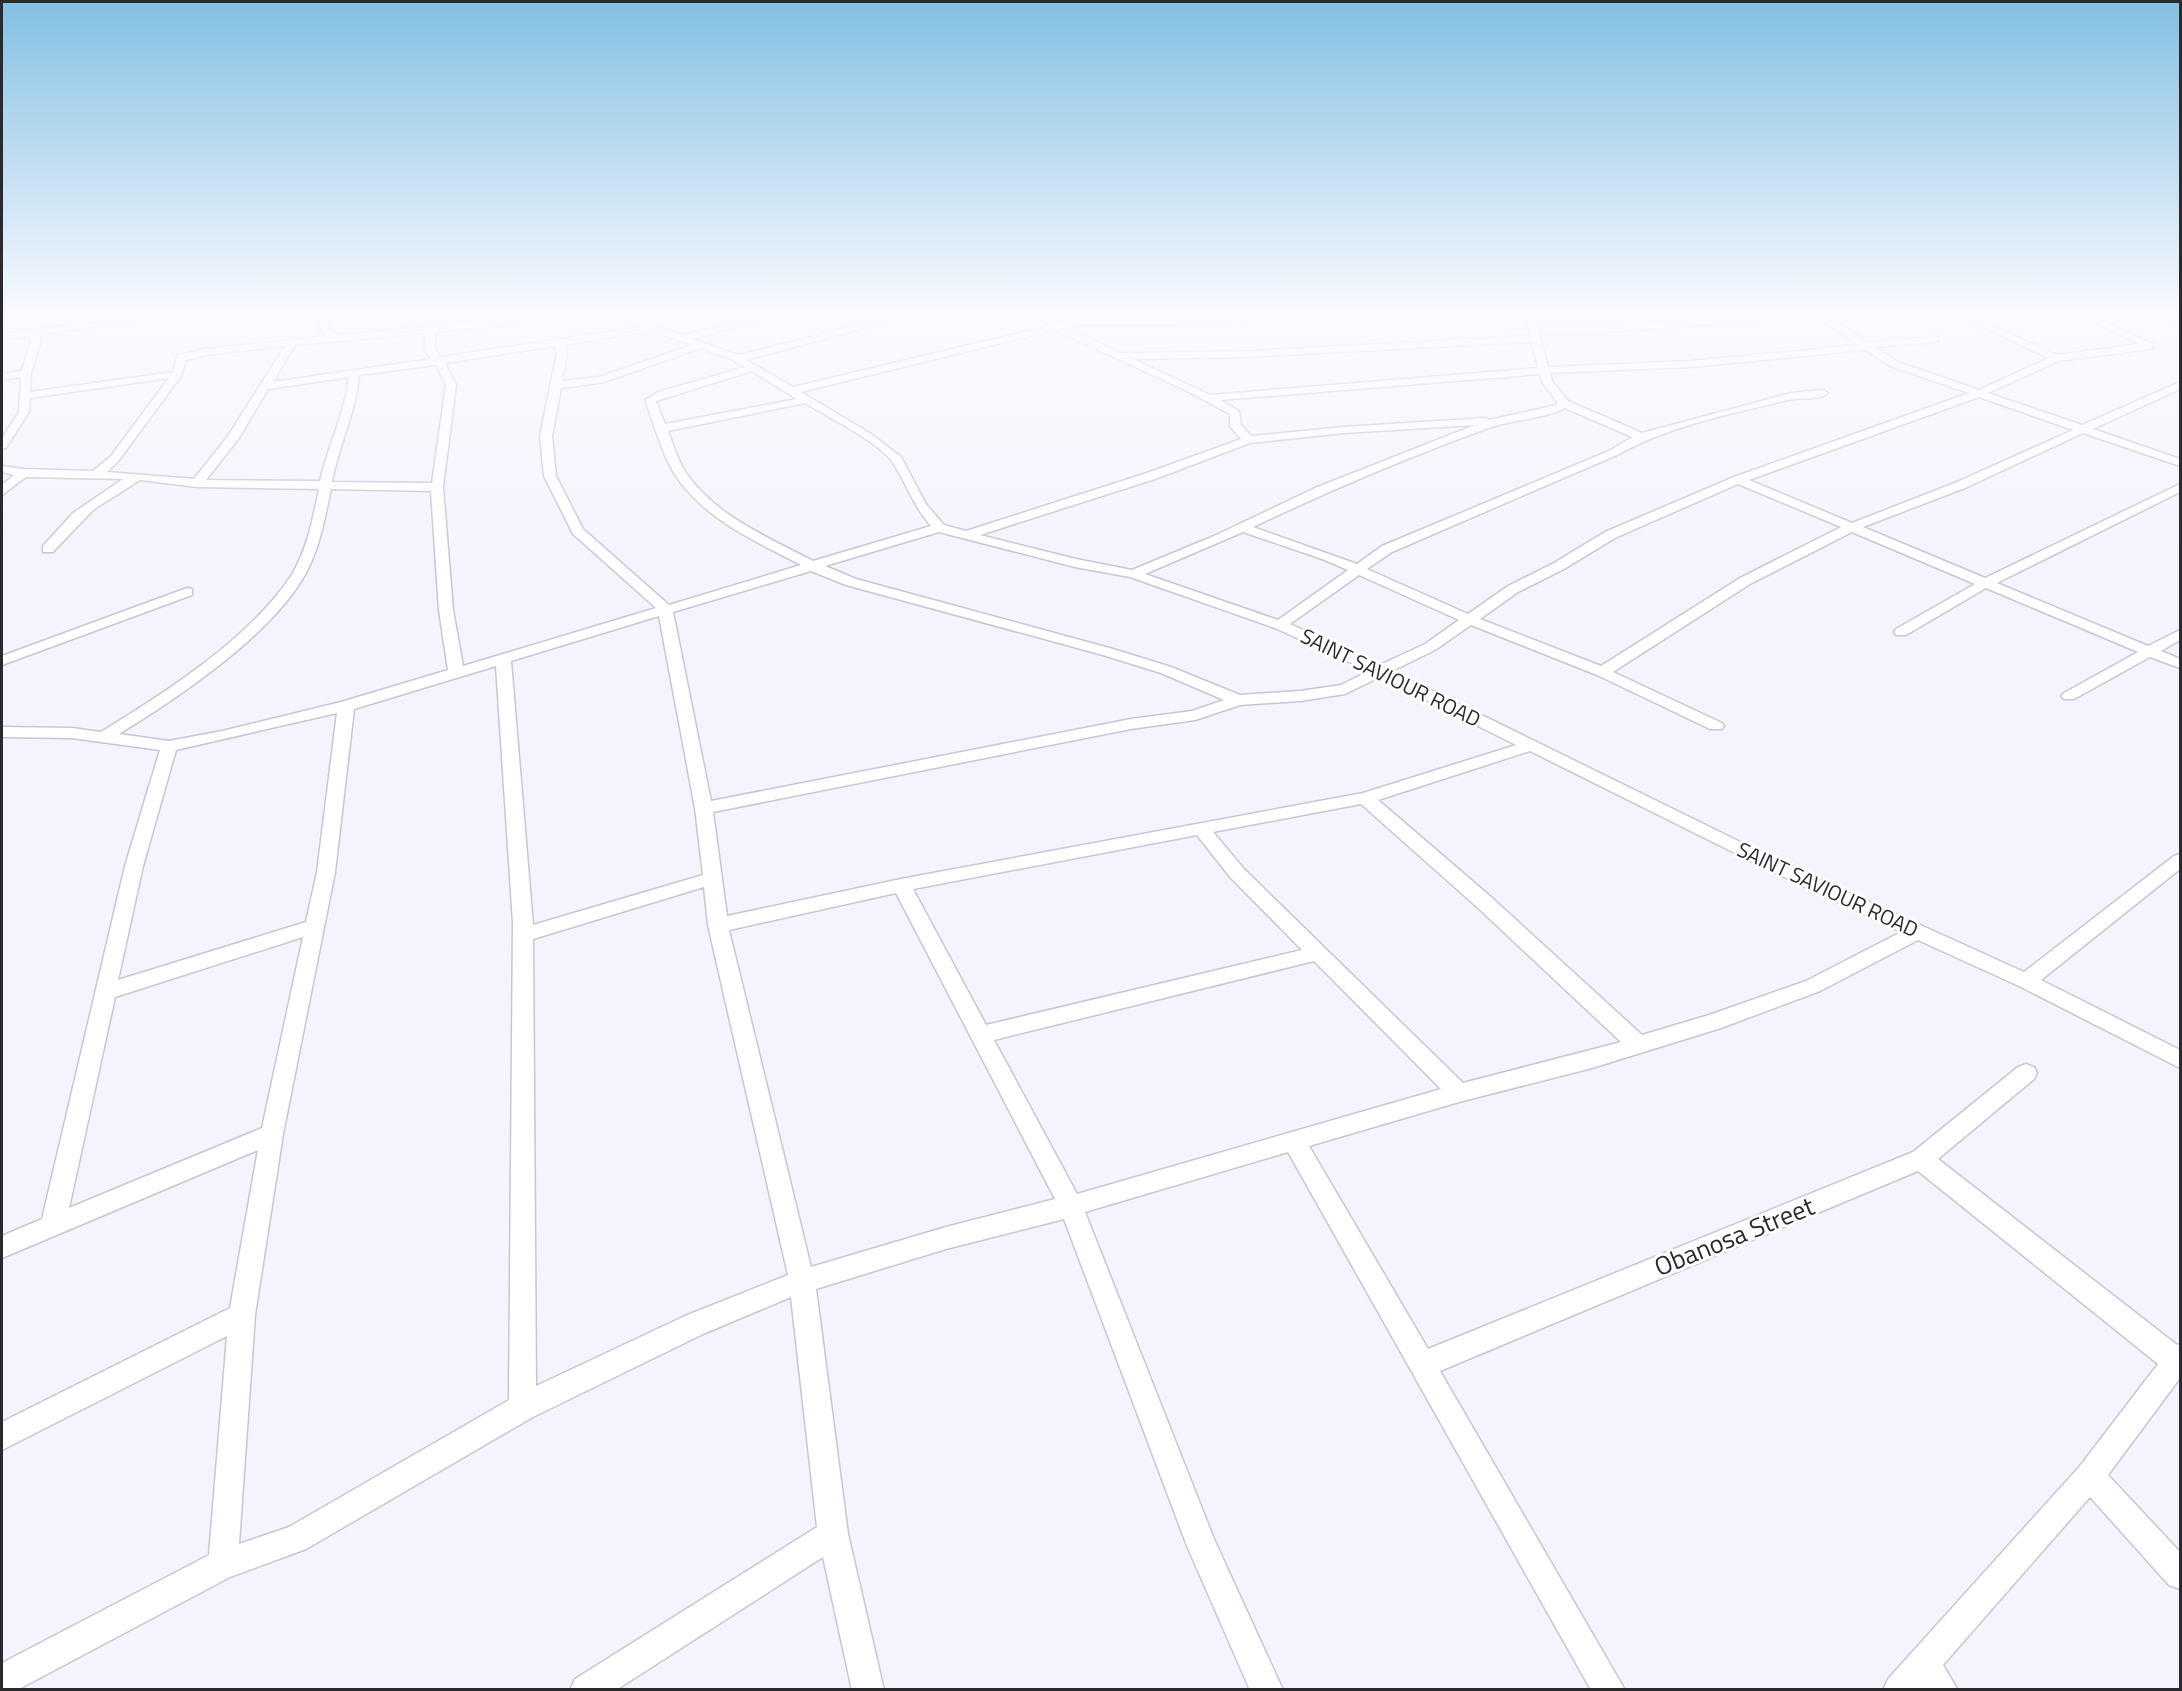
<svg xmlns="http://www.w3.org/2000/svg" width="2182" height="1691" viewBox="0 0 2182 1691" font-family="'Titillium Web',sans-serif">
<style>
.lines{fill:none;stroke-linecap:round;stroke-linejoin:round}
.minor-casing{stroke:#c6c7d2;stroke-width:3}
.minor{fill:#fff;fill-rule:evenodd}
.labels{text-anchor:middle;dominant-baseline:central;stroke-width:6;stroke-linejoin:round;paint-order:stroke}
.street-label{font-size:21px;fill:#29292e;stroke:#fff}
.near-street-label{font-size:26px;fill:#29292e;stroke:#fff}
</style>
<rect width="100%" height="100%" fill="#f4f4fe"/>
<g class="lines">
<defs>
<g id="minor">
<path d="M151 315H173L39 335 41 341 31 373 30 392 173 372 177 356 205 349 327 336 321 331 316 315H324L330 329 339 335 542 315 497 326 435 332V350L441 357 640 327 612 315H623L683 335 766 315H779L692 339 739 355 897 315H911L746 360 793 387 1049 326 1037 315H1046L1058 324 1078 319 1301 315 1296 318 1156 325H1078L1066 328 1121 353 1247 351 1531 336 1526 315H1534L1538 326H1605L1763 315H1799L1794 318 1605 332H1539L1548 367 1691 361 1859 345 1814 315H1825L1867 342 1938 337V341L1935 342 1875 347 1898 362 1979 390 2049 358 1956 315H1967L2058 355 2139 344 2080 315H2090L2153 344V348L2150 349 2059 361 1988 393 2082 425 2180 382V389L2093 429 2180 459V466L2083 433 1965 488 1863 527 1985 578 2180 484V492L1997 583 2148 646 2180 630V640L2161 651 2180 659V668L2150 657 2074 699H2064L2061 696 2064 693 2138 652 1986 588 1906 635H1896L1894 632 1896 629 1975 584 1852 532 1750 584 1613 672 1722 723 1724 726 1722 729H1710L1597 675 1471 625 1435 650 1392 671 1777 860 2024 972 2174 856 2180 854V869L2041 980 2180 1050V1068L2019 986 1918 940 1820 991 1721 1028 1592 1068 1459 1102 1309 1146 1428 1349 1913 1152 2018 1067 2026 1064 2034 1067 2037 1073 2034 1079 1938 1159 2177 1345 2180 1344V1378L2108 1475 2180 1552V1589L2169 1585 2090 1497 1943 1665 1958 1690H1883L1888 1679 2080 1466 2158 1364 1918 1171 1440 1371 1625 1690H1591L1288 1152 1085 1212 1214 1539 1283 1690H1250L1187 1546 1064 1219 946 1249 816 1289 848 1534 884 1690H852L823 1557 616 1690H570L575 1679 817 1527 791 1297 703 1334 533 1417 306 1549 230 1577 17 1690H2V1663L209 1555 227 1336 2 1450V1422L230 1308 258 1150 2 1258V1236L42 1219 125 866 160 750 72 738 2 737V727L72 728 101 732C165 693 249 639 291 576 307 550 313 518 319 489L197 487 140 480 93 510 53 552H43V546L73 513 123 479 26 477 2 495V485L14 475 2 472V466L23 469 93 471 111 456 169 378 30 398 29 412 6 448 2 449V438L19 412 21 377 2 380V374L22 371 31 341 30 336 2 340V334ZM1055 330 1189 392 1230 414V426L1241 439 1147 473 966 531 944 525 926 504 901 457 871 434 801 392ZM651 331 692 345 599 377 562 381 567 353 564 345ZM425 333V351L431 359 273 382 295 345ZM1532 342 1538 368 1210 395 1133 359 1247 357ZM285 346 228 436 194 479 107 472 119 460 181 376 186 360 205 355ZM555 346 557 353 540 436 544 476 573 534 656 608 463 666 453 610 443 487 456 385 445 363ZM701 348 731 359 745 367 658 392 645 400C654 423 661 452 674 473 703 519 755 541 801 565L669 605 583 529 556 476 552 436 561 388 604 382ZM1866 350 1890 366 1969 393 1734 477 1605 532 1554 563 1508 586 1468 614 1367 569 1392 552 1617 455C1668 426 1731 414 1788 400 1800 397 1819 401 1828 393L1823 390 1791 393 1642 433 1568 401 1552 381 1550 373 1691 367ZM436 365 446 385 432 483 332 482C339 445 356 412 359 375ZM752 371 797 399 665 424 656 401ZM1540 374 1542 382 1558 403 1556 405 1490 420 1485 418 1344 427 1251 436 1241 425 1239 411 1220 400ZM349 377C345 413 328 446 320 481L206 480 239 438 268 389ZM1979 397 2073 430 1957 482 1852 523 1749 480ZM805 403C826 416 881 443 893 463 908 486 912 504 931 526L813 561C768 537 717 517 686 473 678 461 673 444 668 431ZM1565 408 1632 437 1609 451 1382 546 1357 564 1253 527C1329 491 1406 458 1486 429 1509 420 1545 419 1565 408ZM1475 425 1315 488 1214 536 1132 570 1076 559 980 535 1155 479 1250 443 1344 433ZM1738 484 1841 527 1740 578 1601 666 1480 619 1518 592 1564 569 1615 538ZM331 489 431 491 439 610 448 670 341 702 222 731 169 741 119 734C178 698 273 634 306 573 320 547 325 517 331 489ZM939 532 1075 567 1130 577 1275 628 1369 671 1341 685 1300 691 1240 695 1171 667 1113 649 856 579 825 566ZM1243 532 1322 559 1348 570 1278 620 1145 574ZM811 571 846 585 1103 655 1161 673 1224 700 1192 711 1131 719 711 801 673 612ZM1359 575 1459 620 1425 644 1380 665 1290 624ZM659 616 695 808 703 875 533 925 511 661ZM496 666 513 923 509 1400 289 1527 239 1544 255 1315 283 1134 335 872 354 709ZM1380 677 1516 745 1363 793 901 879 727 916 713 812 1131 729 1195 720 1240 705 1300 701 1345 694ZM337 713 317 872 306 922 118 980 143 866 176 750ZM1530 751 1765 868 1901 932 1806 981 1709 1015 1642 1035 1491 897 1378 800ZM1361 804 1477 907 1621 1042 1463 1083 1244 869 1213 832ZM1197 835 1230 877 1302 950 986 1025 913 889ZM704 887 708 925 788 1275 685 1316 536 1386 533 939ZM896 893 1055 1199 946 1227 811 1267 729 930ZM303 937 262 1128 69 1208 115 997ZM1314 961 1441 1089 1077 1194 994 1040Z"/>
<path d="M2160 315H2171L2180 320V327Z"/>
<path d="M187 588 192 589V595L2 665V656Z"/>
</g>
</defs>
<!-- minor casing -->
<use href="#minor" class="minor-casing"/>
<!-- minor -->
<use href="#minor" class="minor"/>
</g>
<!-- sky -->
<linearGradient id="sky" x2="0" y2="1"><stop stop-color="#83c0e2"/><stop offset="0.57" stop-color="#fafaff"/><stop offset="1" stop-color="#fafaff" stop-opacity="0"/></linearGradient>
<rect width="2182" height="551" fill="url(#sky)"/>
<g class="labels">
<!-- street labels -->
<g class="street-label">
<text transform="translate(1391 677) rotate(26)">SAINT SAVIOUR ROAD</text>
<text transform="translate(1828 889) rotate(25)">SAINT SAVIOUR ROAD</text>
</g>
<!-- near-street labels -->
<g class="near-street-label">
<text transform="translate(1734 1236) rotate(-22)">Obanosa Street</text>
</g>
</g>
<!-- border -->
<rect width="2182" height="1691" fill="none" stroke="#29292e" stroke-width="6"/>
</svg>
